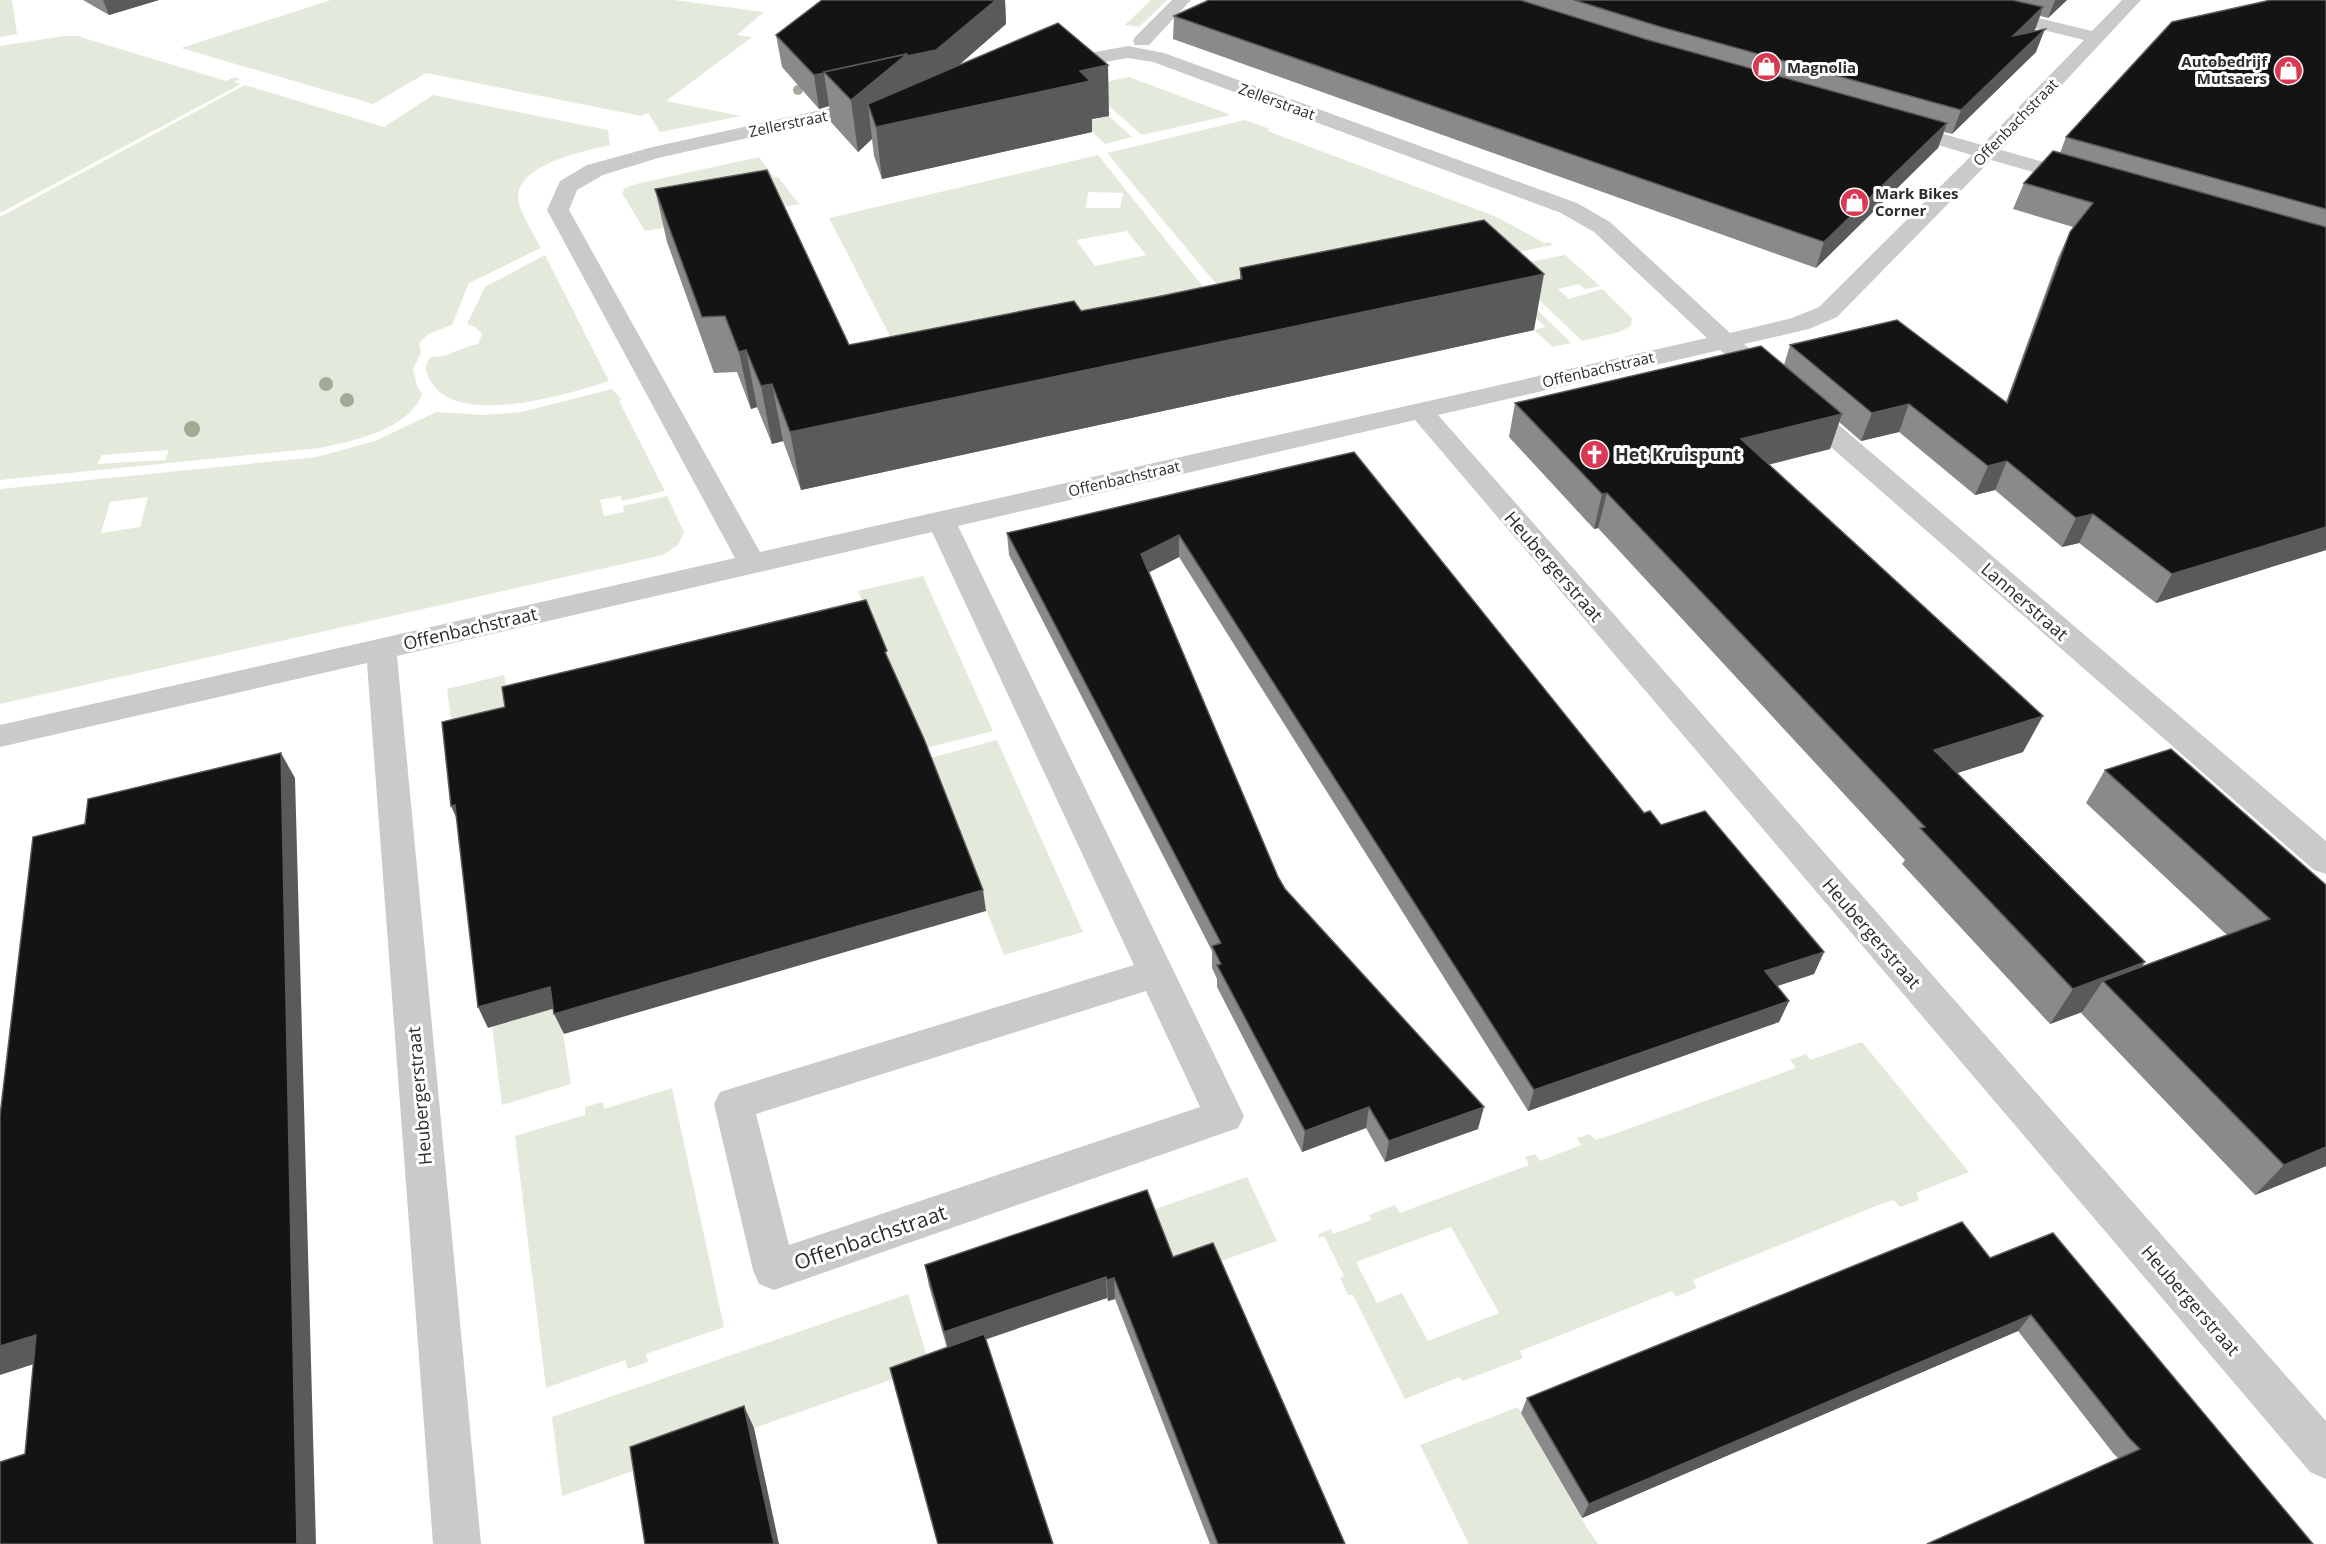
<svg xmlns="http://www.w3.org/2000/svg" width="2326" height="1544" viewBox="0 0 2326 1544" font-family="'Open Sans',sans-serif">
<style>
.green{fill:#e4eadb;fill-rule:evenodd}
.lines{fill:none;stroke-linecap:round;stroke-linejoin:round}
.minor{fill:#cacaca;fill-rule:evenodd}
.tree{fill:#a1ab94}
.wall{fill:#8a8a8a}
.shaded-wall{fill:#5a5a5a}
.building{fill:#141414;stroke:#5a5a5a;stroke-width:1.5}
.labels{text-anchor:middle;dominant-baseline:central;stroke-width:6;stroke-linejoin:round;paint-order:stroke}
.far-poi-label{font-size:15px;font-weight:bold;fill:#2d2d2d;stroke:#fff;text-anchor:start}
.far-street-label{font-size:15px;fill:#2d2d2d;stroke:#fff}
.poi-label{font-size:18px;font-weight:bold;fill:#2d2d2d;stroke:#fff;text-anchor:start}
.street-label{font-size:18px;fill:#2d2d2d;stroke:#fff}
.near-street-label{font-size:21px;fill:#2d2d2d;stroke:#fff}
</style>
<rect width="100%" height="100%" fill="#fff"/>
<!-- green -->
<g class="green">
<path d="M0 0H12L17 34 0 37Z"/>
<path d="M331 0H674L764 12 737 35 752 37 666 101 741 116 660 132 648 113 641 116 426 73 373 104 181 48Z"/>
<path d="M1151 0H1167L1139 27 1125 25Z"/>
<path d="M64 36H83L80 37 226 81 234 77 240 79 234 82 241 84 0 213V46Z"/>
<path d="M1129 77 1231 115 1142 135 1086 86Z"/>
<path d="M245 85 384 127 433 95 608 130 610 145C585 151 510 165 519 203 523 218 533 233 541 248L469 283 452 325 428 334 419 343 421 352 413 370 417 386 422 394C410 429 351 442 319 448L0 480V217ZM169 450 165 460 97 464 102 455Z"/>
<path d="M1109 116 1132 137 1105 144 1082 122Z"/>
<path d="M1245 120 1270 129 1267 131 1497 217 1544 243 1549 242 1553 245 1238 310 1107 153Z"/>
<path d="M1098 155 1224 313 911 377 829 218ZM1088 192 1123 193 1120 208H1086ZM1127 231 1146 255 1095 266 1076 240Z"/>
<path d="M759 157 774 177H778L799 204 645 231 622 193 625 188 636 184Z"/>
<path d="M545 255 609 381C569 394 458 428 431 382 425 372 424 366 431 357 449 358 460 347 478 344L482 334 475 327 467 324 485 287Z"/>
<path d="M1565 255 1600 286 1585 289 1579 284 1558 289 1569 299 1602 289 1632 318 1631 326 1619 332 1582 341 1505 267Z"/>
<path d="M1531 304 1571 343 1553 347 1534 330 1545 327 1524 305Z"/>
<path d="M612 389 622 400 619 401 665 491 622 501 620 496 600 500 604 516 624 512 623 506 667 496 684 532 678 545 663 555 0 704V489L317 457 375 441 436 412 484 415 521 412ZM148 497 140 527 101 533 110 502Z"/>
<path d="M923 576 993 731 922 749 858 591Z"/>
<path d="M504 675 510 704 454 743 447 689Z"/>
<path d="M997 740 1083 932 1004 955 926 759Z"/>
<path d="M559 1007 571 1084 502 1105 492 1027Z"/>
<path d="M1862 1042 1969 1172 1916 1193 1919 1200 1900 1207 1894 1200 1881 1204 1693 1280 1697 1288 1676 1297 1672 1291 1520 1351 1523 1358 1463 1381 1459 1377 1405 1399 1353 1295H1348L1340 1278 1344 1276 1324 1236 1319 1238 1318 1234 1331 1229 1333 1234 1371 1220 1369 1215 1395 1205 1400 1213 1529 1165 1525 1157 1535 1154 1540 1161 1581 1145 1577 1138 1590 1134 1595 1140 1617 1133 1796 1068 1790 1060 1806 1054 1810 1060ZM1451 1227 1499 1313 1428 1341 1402 1293 1377 1303 1356 1262Z"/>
<path d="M672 1088 724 1327 646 1354 648 1362 628 1369 625 1360 546 1388 515 1136 585 1115V1107L603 1102 604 1109Z"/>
<path d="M1247 1177 1277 1241 1173 1278 1147 1212Z"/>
<path d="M908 1294 930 1366 562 1496 552 1417Z"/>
<path d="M1518 1407 1587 1528 1598 1544H1469L1420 1445Z"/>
</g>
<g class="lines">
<!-- minor -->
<g class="minor">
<path d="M1172 0H1191L1149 45H1135L1133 41 1135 37Z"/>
<path d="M1933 0H1964L2092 31 2122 0H2141L2001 150 2090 175 2093 180 2090 185 2082 186 1991 160 1837 317 1809 329 1744 344 2326 841V874L2314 870 1720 350 1438 415 2326 1421V1479L2310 1472 1415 420 958 526 1244 1116 1238 1128 774 1290 759 1284 753 1270 714 1104 720 1092 1134 965 932 532 397 656 481 1544H433L367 663 0 747V725L735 558 547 210 560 181 587 165 653 147 875 98 882 100 885 104 882 108 658 158 603 175 577 190 569 210 760 552 1707 338 1594 232 1561 213 1153 62 1128 58 1054 71 1047 69 1044 65 1047 61 1128 46 1164 53 1577 203 1610 222 1730 333 1792 318 1819 307 1972 155 1891 131 1888 127 1891 123 1898 121 1982 145 2084 40 1936 4ZM1146 991 1200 1107 789 1245 756 1114Z"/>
</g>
</g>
<!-- trees -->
<g class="tree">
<circle cx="798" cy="90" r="5"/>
<circle cx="326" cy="384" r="7"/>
<circle cx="347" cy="400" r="7"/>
<circle cx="192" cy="429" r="8"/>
</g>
<!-- wall -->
<g class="wall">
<path d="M83 0H159L109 15Z"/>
<path d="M822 0H1005L1006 24 959 65 1109 116 1092 119V132L882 179 874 156 872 139 858 152 831 122 829 106 819 109 782 67 776 35Z"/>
<path d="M1209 0H2067L2048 18 2040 16 2034 31 2036 52 1952 134 1944 132 1938 148 1816 268 1173 39 1174 16Z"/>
<path d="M2326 0V550L2156 603 2079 543 2062 547 1995 490 1975 495 1899 432 1861 441 1839 422 1830 449 1768 465 2023 752 1957 773 2142 966 2227 935 2086 803 2105 770 2326 885V1166L2255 1195 2081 1013 2082 1012 2050 1024 1902 864 1905 860 1598 528 1594 529 1509 437 1515 403 1784 365 1790 345 2006 402 2058 258 2070 232 2073 227 2013 209 2024 183 2060 153 2066 137Z"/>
<path d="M655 189 849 345 1081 311 1240 280V268L1534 330 801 490 783 441 772 444 757 407 751 409 737 372 714 373 667 242Z"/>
<path d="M1354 452 1644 813 1824 952 1814 974 1777 986 1789 1001 1779 1022 1528 1111 1179 557 1149 572 1278 877 1285 889 1478 1129 1385 1162 1366 1128 1302 1152 1217 987V979L1212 968V951L1009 555 1007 533Z"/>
<path d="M1173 1257 1345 1544H1210L1115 1299 1108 1301 1107 1298 947 1348 929 1286 925 1265Z"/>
<path d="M1990 1258 2313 1544 2118 1458 2113 1453 2018 1331 1582 1518 1521 1413 1527 1398Z"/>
</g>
<!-- shaded-wall -->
<g class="shaded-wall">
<path d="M103 0H159L109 15Z"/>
<path d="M996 0H1005L1006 24 939 82 1080 71 1108 65 1109 116 1092 119V132L882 179 876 127 868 104 872 139 858 152 851 100 825 73Z"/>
<path d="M2055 0H2067L2048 18Z"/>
<path d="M2043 7 2035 30 2004 59 2013 36Z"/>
<path d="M2045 29 2036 52 1952 134 1961 110Z"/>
<path d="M824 73 829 106 819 109 814 75Z"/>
<path d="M1947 123 1938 148 1816 268 1824 242Z"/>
<path d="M1544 274 1534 330 801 490 790 432Z"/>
<path d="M746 350 757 407 751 409 739 352Z"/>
<path d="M772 384 783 441 772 444 761 386Z"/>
<path d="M1909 404 1899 432 1861 441 1872 413Z"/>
<path d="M1842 414 1830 449 1730 474 1741 439Z"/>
<path d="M2007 461 1995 490 1975 495 1988 466Z"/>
<path d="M1607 493 1598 528 1594 529 1602 494Z"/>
<path d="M2093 514 2079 543 2062 547 2076 518Z"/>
<path d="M2326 527V550L2156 603 2172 574Z"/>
<path d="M1179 535V557L1142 576 1141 554Z"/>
<path d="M2043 716 2023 752 1917 786 1934 750Z"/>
<path d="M281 753 295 778 316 1544H297Z"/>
<path d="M455 805 461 828 451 806Z"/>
<path d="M983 890 986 911 564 1034 554 1014Z"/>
<path d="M1824 952 1814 974 1756 993 1765 971Z"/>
<path d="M2145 962 2121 997 2103 981 2082 1012 2050 1024 2073 989Z"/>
<path d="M550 987 559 1007 488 1028 478 1007Z"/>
<path d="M1789 1001 1779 1022 1528 1111 1534 1090Z"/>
<path d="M1369 1107 1366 1128 1302 1152 1305 1131Z"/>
<path d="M1484 1107 1478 1129 1385 1162 1389 1141Z"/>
<path d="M2326 1147V1166L2255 1195 2284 1165Z"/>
<path d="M1106 1277 1107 1298 949 1352 944 1332Z"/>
<path d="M1114 1278 1115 1299 1108 1301 1107 1280Z"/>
<path d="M2031 1315 2018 1331 1582 1518 1589 1504Z"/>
<path d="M36 1335 59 1356 0 1375V1346Z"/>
<path d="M744 1406 754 1428 779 1544H774Z"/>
</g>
<!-- building -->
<g class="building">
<path d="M822 0H996L936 50 907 56V54L824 72V73L814 75 776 35Z"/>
<path d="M1209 0H1520L1645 39 1947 123 1824 242 1174 16Z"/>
<path d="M1574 0H2012L2043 7 2013 36 2045 29 1961 110 1661 27Z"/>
<path d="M2271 0H2326V209L2066 137 2172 22Z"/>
<path d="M1058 23 1108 65 1080 71 1090 81 876 127 868 104Z"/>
<path d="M907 54 851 100 824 72Z"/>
<path d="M2053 151 2326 227V527L2172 574 2093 514 2076 518 2007 461 1988 466 1909 404 1872 413 1790 345 1897 320 2007 403 2070 232 2093 203 2024 183Z"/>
<path d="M767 170 849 345 1074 301 1081 311 1157 297 1242 279 1240 268 1484 220 1544 274 790 432 772 384 761 386 746 350 739 352 725 316 702 317 655 189Z"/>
<path d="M1761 346 1842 414 1741 439 2043 716 1934 750 2145 962 2073 989 1920 828 1925 827 1607 493 1602 494 1515 403Z"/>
<path d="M1354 452 1644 813 1650 811 1661 825 1705 811 1824 952 1765 971 1789 1001 1534 1090 1179 535 1141 554 1278 877 1285 889 1484 1107 1389 1141 1369 1107 1305 1131 1217 965 1221 964 1212 946 1221 943 1007 533Z"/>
<path d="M866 600 887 651 885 652 924 739 983 890 554 1014 550 987 478 1007 455 805 451 806 442 722 505 707 502 687Z"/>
<path d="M2171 749 2326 885V1147L2284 1165 2103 981 2270 919 2105 770Z"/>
<path d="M281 753 297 1544H0V1462L25 1454 36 1335 0 1346V1116L33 837 85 824 88 799Z"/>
<path d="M1147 1190 1173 1257 1213 1243 1345 1544H1218L1114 1278 1107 1280 1106 1277 944 1332 925 1265Z"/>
<path d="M1962 1222 1990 1258 2053 1233 2313 1544H1927L2140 1449 2129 1438 2031 1315 1589 1504 1527 1398Z"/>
<path d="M984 1334 1053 1544H938L890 1368Z"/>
<path d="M744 1406 774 1544H645L630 1447Z"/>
</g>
<!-- icons -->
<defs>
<symbol id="shop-disc" viewBox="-11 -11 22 22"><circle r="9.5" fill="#da3953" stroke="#fff"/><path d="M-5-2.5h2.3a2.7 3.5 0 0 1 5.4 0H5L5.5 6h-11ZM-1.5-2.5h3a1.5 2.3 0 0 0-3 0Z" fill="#fff"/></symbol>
<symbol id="church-disc" viewBox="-11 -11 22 22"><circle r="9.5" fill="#da3953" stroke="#fff"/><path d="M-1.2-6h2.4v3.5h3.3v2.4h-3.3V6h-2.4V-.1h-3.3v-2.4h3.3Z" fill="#fff"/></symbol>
</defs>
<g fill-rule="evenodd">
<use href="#shop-disc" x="1750" y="50" width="33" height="33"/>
<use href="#shop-disc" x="2272" y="54" width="33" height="33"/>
<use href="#shop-disc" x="1838" y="186" width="33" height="33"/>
<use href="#church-disc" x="1578" y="438" width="33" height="33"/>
</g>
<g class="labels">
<!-- far-poi labels -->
<g class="far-poi-label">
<text x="2267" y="61" text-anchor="end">Autobedrijf<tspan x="2267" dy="17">Mutsaers</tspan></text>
<text x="1787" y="67">Magnolia</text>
<text x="1875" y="193">Mark Bikes<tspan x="1875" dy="17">Corner</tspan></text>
</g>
<!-- far-street labels -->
<g class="far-street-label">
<text transform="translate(1277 101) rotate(20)">Zellerstraat</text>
<text transform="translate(2015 122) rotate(-46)">Offenbachstraat</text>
<text transform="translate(788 123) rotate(-12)">Zellerstraat</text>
<text transform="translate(1598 369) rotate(-13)">Offenbachstraat</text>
<text transform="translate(1124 478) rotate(-13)">Offenbachstraat</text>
</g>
<!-- poi labels -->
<g class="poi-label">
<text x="1615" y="454">Het Kruispunt</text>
</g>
<!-- street labels -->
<g class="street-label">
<text transform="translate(1554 566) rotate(49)">Heubergerstraat</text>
<text transform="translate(2025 601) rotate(41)">Lannerstraat</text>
<text transform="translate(470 628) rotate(-13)">Offenbachstraat</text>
<text transform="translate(1872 933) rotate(49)">Heubergerstraat</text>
<text transform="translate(419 1096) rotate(-95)">Heubergerstraat</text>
<text transform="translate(2191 1300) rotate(49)">Heubergerstraat</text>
</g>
<!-- near-street labels -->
<g class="near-street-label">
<text transform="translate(870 1237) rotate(-19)">Offenbachstraat</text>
</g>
</g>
</svg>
